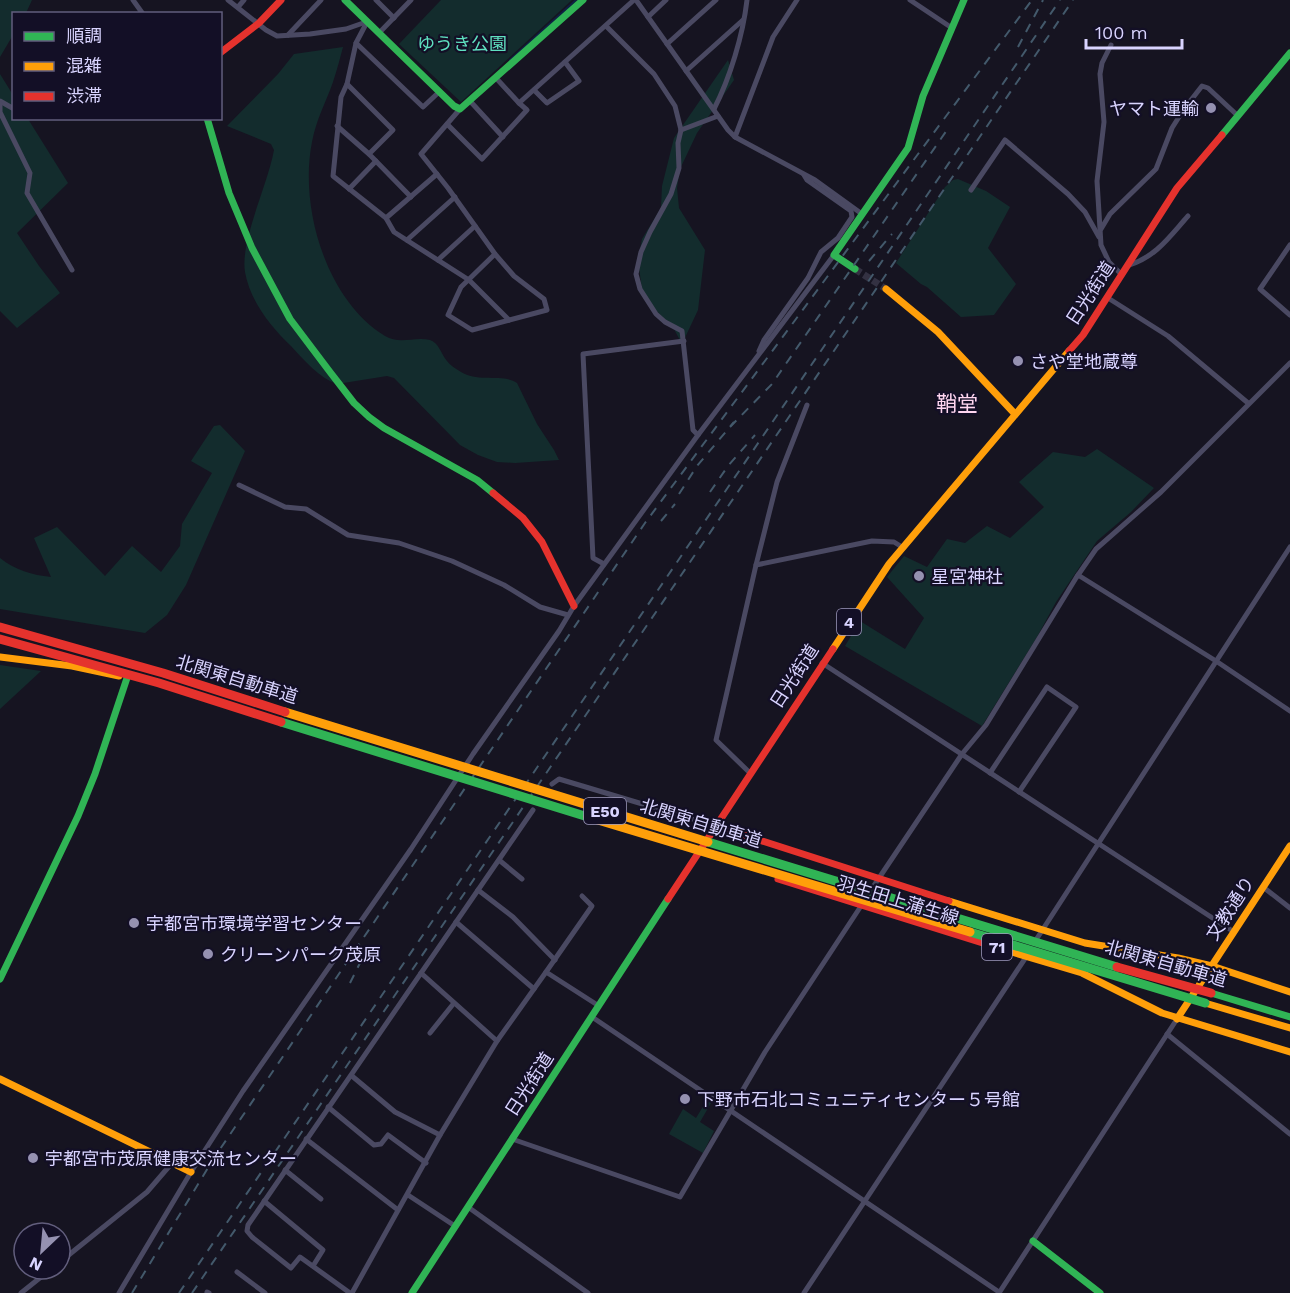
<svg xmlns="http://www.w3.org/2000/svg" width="1290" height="1293" viewBox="0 0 1290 1293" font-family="'Work Sans','Noto Sans JP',sans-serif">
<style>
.green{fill:#132c2d}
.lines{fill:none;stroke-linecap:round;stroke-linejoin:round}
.stream{stroke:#0d2144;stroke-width:2}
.secondary-tunnel{stroke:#333142;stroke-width:7;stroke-dasharray:7 3.5;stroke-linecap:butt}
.street{stroke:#4a4962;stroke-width:5}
.fast{stroke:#30b455;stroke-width:7}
.slow{stroke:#ff9f0a;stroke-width:7}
.jam{stroke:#e5322d;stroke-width:7}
.rail{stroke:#43596b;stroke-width:2;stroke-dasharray:9 8;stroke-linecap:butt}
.fast-bridge{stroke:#30b455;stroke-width:9}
.slow-bridge{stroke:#ff9f0a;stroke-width:9}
.jam-bridge{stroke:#e5322d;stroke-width:9}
.poi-dot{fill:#9591b1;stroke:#130f26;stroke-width:2}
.labels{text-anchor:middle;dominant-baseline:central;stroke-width:4.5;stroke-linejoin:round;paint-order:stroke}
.shield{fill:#130f26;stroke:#9e99be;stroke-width:1.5}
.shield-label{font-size:16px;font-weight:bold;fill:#d9d4ff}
.park-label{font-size:18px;fill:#5fe0c0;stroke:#130f26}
.poi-label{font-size:18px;fill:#d9d4ff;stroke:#130f26;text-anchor:start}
.street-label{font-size:18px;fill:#d9d4ff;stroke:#130f26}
.quarter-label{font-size:21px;fill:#ffd6f0;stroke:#130f26}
</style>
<rect width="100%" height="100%" fill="#161421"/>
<!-- green -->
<g class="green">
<path d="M0 0H32L26 13 14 14 13 35 0 57Z"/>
<path d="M441 0H572L461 102 399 44Z"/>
<path d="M343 47C340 58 337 70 333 82 326 102 316 120 312 142 299 207 326 300 385 336 400 345 415 336 430 340 439 343 441 354 447 361 450 365 456 369 461 372 478 383 503 373 517 383L537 424 554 450 559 460 515 463 497 462 478 455 460 445 394 378 387 376 337 384C319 378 304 360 291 346 271 327 250 301 245 272 240 241 268 184 274 150L271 144 227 126 278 74 294 54Z"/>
<path d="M728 60 734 80 697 133 680 169 677 188 679 208 705 250 698 310 682 344 674 329 643 297 638 260 642 239 661 208 662 186 674 138Z"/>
<path d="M0 74 13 95 14 118 28 119 68 183 17 233 39 266 60 293 17 328 0 311Z"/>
<path d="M958 179 986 191 1010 207 988 248 1016 284 994 315 961 317 927 287 921 284 896 263 945 187 953 180Z"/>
<path d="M220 425 245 451 186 585 167 615 145 633 0 609V558C15 570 32 575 51 577L34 538 57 527 105 576 132 546 161 572 180 546 182 524 212 473 191 461 214 426Z"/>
<path d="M1097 449 1154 488 1131 512 1097 541 1056 602 1037 637 982 726 845 646 860 621 905 649 924 618 887 577 904 556 927 567 947 539 965 543 987 526 1010 538 1044 507 1019 482 1053 452 1085 457Z"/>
<path d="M0 665 41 671 0 709Z"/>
<path d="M707 1100 711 1103 700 1122 714 1131 703 1153 669 1134 683 1109 696 1118Z"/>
</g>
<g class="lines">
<!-- stream -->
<path class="stream" d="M510 60 576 0"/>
<!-- secondary-tunnel -->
<path class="secondary-tunnel" d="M855 269 886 289"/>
<!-- street -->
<g class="street">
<path d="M133 0 143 14"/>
<path d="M228 0 266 30 277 36 310 34 346 29 366 22"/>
<path d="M376 0 394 18"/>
<path d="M636 0 728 130 735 137 815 180 862 214"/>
<path d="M910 0 952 28"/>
<path d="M238 7 244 0"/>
<path d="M648 17 666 0"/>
<path d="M367 22 356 43 347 84 341 97 333 176 386 218 394 232 469 280 509 320"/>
<path d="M606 26 654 74 675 106 681 130 678 143 679 168 671 194 650 232 641 252 636 274 640 289 656 314 665 322 682 331 693 430 698 435"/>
<path d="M379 33 411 0"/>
<path d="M288 35 321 0"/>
<path d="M356 43 423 107 439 92"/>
<path d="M667 44 716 0"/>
<path d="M1111 45 1102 63 1100 74 1104 122 1097 181 1101 245 1109 262 1122 275"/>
<path d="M686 71 743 20"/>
<path d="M496 78 519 103"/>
<path d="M347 84 393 130 369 154 411 197"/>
<path d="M534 90 547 103 579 81 565 62"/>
<path d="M0 101 14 109"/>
<path d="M470 101 503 137"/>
<path d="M0 104V112L30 173 27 193 72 270"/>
<path d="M460 109 421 154 448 188 495 254 514 276 544 299 547 310 472 330 448 315 461 287 495 254"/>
<path d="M714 109C730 78 743 35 747 0"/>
<path d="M447 124 482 159 527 110 519 103 634 0"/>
<path d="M337 126 369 154"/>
<path d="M681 130 718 116"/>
<path d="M735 137 773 37 797 0"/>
<path d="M349 189 376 161"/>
<path d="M971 190 1005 140 1068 194 1085 212 1099 237"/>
<path d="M386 218 437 174"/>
<path d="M1101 229 1110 214 1156 169 1172 128 1184 109 1202 86 1208 88 1237 115"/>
<path d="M407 240 455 197"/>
<path d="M1290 245 1260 289 1290 315"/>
<path d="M438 260 475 226"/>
<path d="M1129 265C1156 257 1170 236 1188 216"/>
<path d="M1108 298 1168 336 1248 403"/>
<path d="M759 351 764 340 808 278 821 252 838 238 852 217 851 211 807 180 804 175"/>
<path d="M239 485 285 507 306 509 348 535 399 543 452 561 504 585 540 607 568 615"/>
<path d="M604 564 593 558 583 354 684 341"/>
<path d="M756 565 872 541 894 542 902 547"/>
<path d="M1078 575 1216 661 1290 711"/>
<path d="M822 663 1234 932"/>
<path d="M750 773 716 740 756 565 777 482 807 405"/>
<path d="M990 773 1047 687 1076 707 1019 792"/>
<path d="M552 784 559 779 716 826"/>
<path d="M499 860 522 879"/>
<path d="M1263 887 1290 908"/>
<path d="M478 890 513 917 555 960"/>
<path d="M869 893 962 754 986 725 1076 578 1096 549 1161 492 1290 363"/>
<path d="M456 922 534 989"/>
<path d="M1034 943 1290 547"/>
<path d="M546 972 592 906 582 896"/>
<path d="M421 973 497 1041"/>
<path d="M592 1017 999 1292"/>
<path d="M430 1033 454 1003"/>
<path d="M1167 1034 1290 1134"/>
<path d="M352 1076 395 1112 440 1135"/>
<path d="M328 1107 374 1145 381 1144 388 1135 426 1163"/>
<path d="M306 1139 398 1210"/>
<path d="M512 1139 680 1197 765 1052 861 906"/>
<path d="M285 1170 321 1199"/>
<path d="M408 1195 455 1226"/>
<path d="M264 1201 323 1250 313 1266"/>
<path d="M468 1207 588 1293"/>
<path d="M60 1262 147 1192 172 1163"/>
<path d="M237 1272 265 1293"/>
<path d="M207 1292 209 1293"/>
<path d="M21 1293 51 1269"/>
<path d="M119 1293 191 1172 243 1091 411 849 473 754 559 631 574 606 698 435 834 255"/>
<path d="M350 1293 300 1257 291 1268 252 1237 247 1231 248 1225 533 810"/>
<path d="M352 1293 440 1135 497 1041 546 972 599 1006"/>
<path d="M804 1293 1028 954"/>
<path d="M999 1293 1177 1019"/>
</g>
<!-- fast -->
<g class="fast">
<path d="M345 0 454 106 460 109 583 0"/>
<path d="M207 118 229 193 252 248 290 319 330 372 354 403 369 417 384 428 477 480 493 493"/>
<path d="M1222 135 1290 53"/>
<path d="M855 269 834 255 908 148 923 96 964 0"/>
<path d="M0 979 78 816 95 774 127 678"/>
<path d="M1211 993 1290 1017"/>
<path d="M1033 1241 1100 1293"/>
<path d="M412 1293 668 899"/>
</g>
<!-- slow -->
<g class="slow">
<path d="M886 289 938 332 1015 414"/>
<path d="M833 649 889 564 1069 351"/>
<path d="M0 657 72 666 119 676"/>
<path d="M949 901 1085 943 1178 958 1212 966 1290 992"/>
<path d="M1005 950 1082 973 1162 1013 1290 1052"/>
<path d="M1205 1003 1290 1028"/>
<path d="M1177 1019 1290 846"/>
<path d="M0 1079 191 1172"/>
</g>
<!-- jam -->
<g class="jam">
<path d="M220 53 259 23 281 0"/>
<path d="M1069 351 1083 335 1177 188 1222 135"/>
<path d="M493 493 523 518 542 542 574 606"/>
<path d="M716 826 949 901"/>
<path d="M778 879 1005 950"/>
<path d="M668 899 833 649"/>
</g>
<!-- rail -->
<g class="rail">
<path d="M1018 47 1043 0"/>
<path d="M869 261 892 234"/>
<path d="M730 427 772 384 949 127"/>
<path d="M710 492 728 466 755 435"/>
<path d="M679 494 697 466 734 422"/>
<path d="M661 521 675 504"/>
<path d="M350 983 364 955"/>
<path d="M132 1293 214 1158 645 523 1032 0"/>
<path d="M179 1293 1060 0"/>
<path d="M192 1293 1073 0"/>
</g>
<!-- fast-bridge -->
<g class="fast-bridge">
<path d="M281 722 588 817"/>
<path d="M708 842 1117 967"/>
<path d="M970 932 1205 1003"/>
</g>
<!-- slow-bridge -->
<g class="slow-bridge">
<path d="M285 712 708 842"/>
<path d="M588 817 970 932"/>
</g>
<!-- jam-bridge -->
<g class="jam-bridge">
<path d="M0 627 163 673 285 712"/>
<path d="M0 639 159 683 281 722"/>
<path d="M1117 967 1211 993"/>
</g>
</g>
<!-- markers -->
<g class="poi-dot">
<circle cx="1211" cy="108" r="6"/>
<circle cx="1018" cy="361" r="6"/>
<circle cx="919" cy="576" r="6"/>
<circle cx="134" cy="923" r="6"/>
<circle cx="208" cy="954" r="6"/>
<circle cx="685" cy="1099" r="6"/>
<circle cx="33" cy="1158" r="6"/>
</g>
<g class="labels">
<!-- shield labels -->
<g class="shield">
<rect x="837" y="609" width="24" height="26" rx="4.5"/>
<rect x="584" y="798" width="42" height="26" rx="4.5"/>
<rect x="982" y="934" width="30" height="26" rx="4.5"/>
</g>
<g class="shield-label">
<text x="849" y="622">4</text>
<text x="605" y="811">E50</text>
<text x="997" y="947">71</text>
</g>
<!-- park labels -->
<g class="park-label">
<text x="462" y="43">ゆうき公園</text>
</g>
<!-- poi labels -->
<g class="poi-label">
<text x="1199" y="108" text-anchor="end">ヤマト運輸</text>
<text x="1030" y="361">さや堂地蔵尊</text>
<text x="931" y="576">星宮神社</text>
<text x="146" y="923">宇都宮市環境学習センター</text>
<text x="220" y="954">クリーンパーク茂原</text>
<text x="697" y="1099">下野市石北コミュニティセンター５号館</text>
<text x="45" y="1158">宇都宮市茂原健康交流センター</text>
</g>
<!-- street labels -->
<g class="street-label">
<text transform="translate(1090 293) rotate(-57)">日光街道</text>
<text transform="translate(794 676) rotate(-57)">日光街道</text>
<text transform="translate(237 679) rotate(17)">北関東自動車道</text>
<text transform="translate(701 823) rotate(17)">北関東自動車道</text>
<text transform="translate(898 900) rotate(17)">羽生田上蒲生線</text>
<text transform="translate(1230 908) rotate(-57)">文教通り</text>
<text transform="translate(1166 963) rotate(16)">北関東自動車道</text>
<text transform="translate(529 1084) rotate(-57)">日光街道</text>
</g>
<!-- quarter labels -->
<g class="quarter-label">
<text x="957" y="403">鞘堂</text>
</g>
</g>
<!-- legend -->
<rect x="12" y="12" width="210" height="108" fill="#130f26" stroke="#625e7d" stroke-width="1.5"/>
<rect x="24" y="32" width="30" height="9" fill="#30b455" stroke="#625e7d" stroke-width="1.5"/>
<text x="66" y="42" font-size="18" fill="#d9d4ff">順調</text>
<rect x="24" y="62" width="30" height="9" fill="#ff9f0a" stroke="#625e7d" stroke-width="1.5"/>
<text x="66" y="72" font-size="18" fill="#d9d4ff">混雑</text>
<rect x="24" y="92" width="30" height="9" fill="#e5322d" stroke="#625e7d" stroke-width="1.5"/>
<text x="66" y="102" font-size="18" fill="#d9d4ff">渋滞</text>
<!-- north arrow -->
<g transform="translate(42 1251) rotate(206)"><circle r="28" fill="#130f26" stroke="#625e7d" stroke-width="1.5"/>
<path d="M0-4.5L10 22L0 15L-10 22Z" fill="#9591b1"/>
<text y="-9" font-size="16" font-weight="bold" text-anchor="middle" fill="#d9d4ff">N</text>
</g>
<!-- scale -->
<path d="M1086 39v9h96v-9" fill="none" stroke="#d9d4ff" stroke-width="3"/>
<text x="1095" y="39" font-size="18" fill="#d9d4ff" stroke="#130f26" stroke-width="4.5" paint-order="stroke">100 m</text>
</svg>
